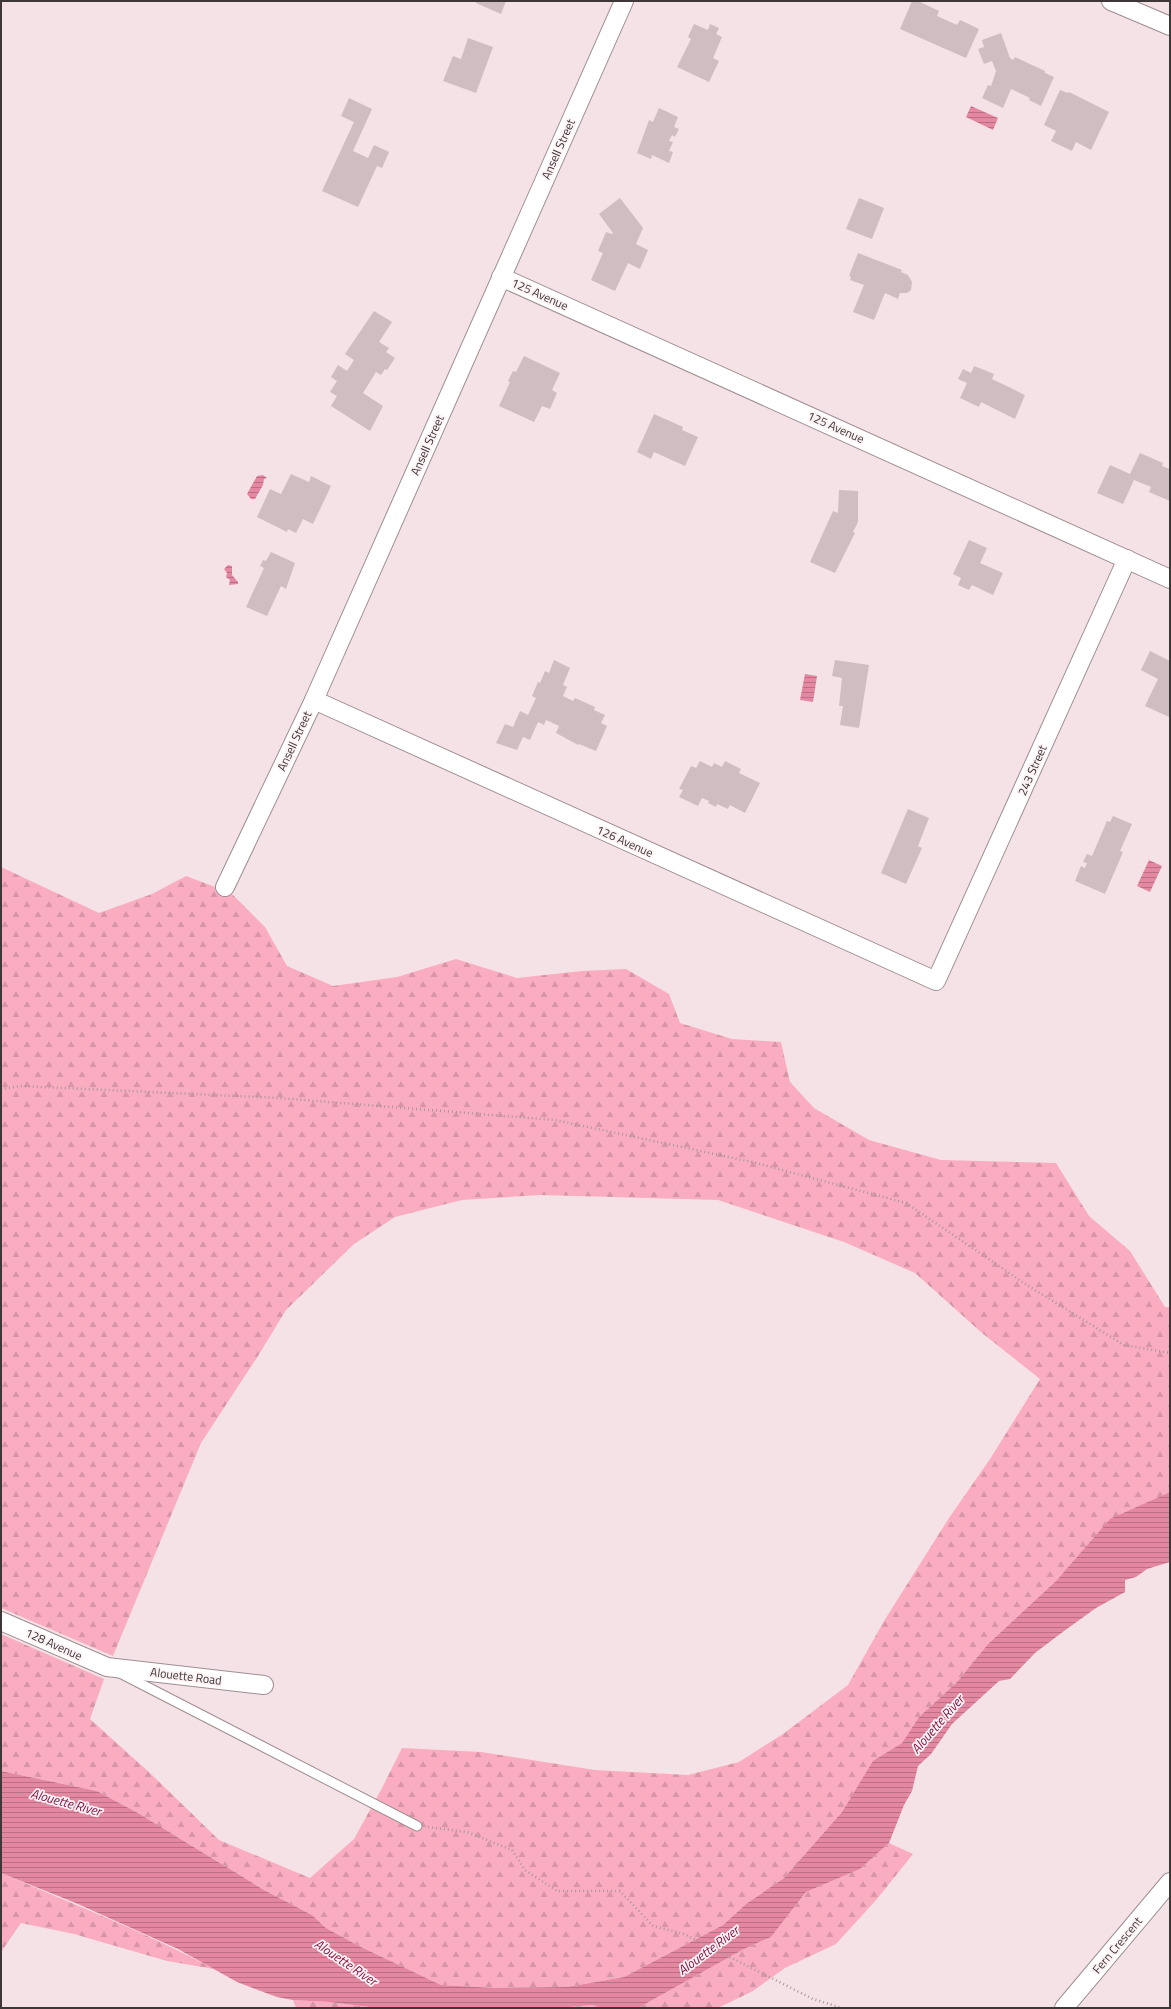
<svg xmlns="http://www.w3.org/2000/svg" width="1171" height="2009" viewBox="0 0 1171 2009" font-family="'Titillium Web',sans-serif">
<style>
.forest{fill:url(#forest-firs)}
.water{fill:url(#water-rules)}
.building{fill:#cfbdc1}
.lines{fill:none;stroke-linecap:round;stroke-linejoin:round}
.service-casing{stroke:#9f8e91;stroke-width:11}
.minor-casing{stroke:#9f8e91;stroke-width:20}
.path{stroke:#a6989a;stroke-width:2.5;stroke-dasharray:1 3;stroke-linecap:butt}
.service{stroke:#fff;stroke-width:9}
.minor{stroke:#fff;stroke-width:18}
.labels{text-anchor:middle;dominant-baseline:central;stroke-width:3.5;stroke-linejoin:round;paint-order:stroke}
.street-label{font-size:12px;fill:#3e3738;stroke:#fdf2f4}
.water-label{font-size:13px;font-style:italic;fill:#7e0d3e;stroke:#fdf2f4}
</style>
<defs>
<pattern id="forest-firs" width="22" height="20" patternUnits="userSpaceOnUse"><rect width="22" height="20" fill="#faadc1"/><path d="M5 1l3.5 6h-7zM16 11l3.5 6h-7z" fill="#d795a7"/></pattern>
<pattern id="water-rules" width="6" height="5" patternUnits="userSpaceOnUse"><rect width="6" height="5" fill="#e487a1"/><path d="M0 2.5h6" fill="none" stroke="#ba6f84"/></pattern>
</defs>
<rect width="100%" height="100%" fill="#f5e2e6"/>
<!-- forest -->
<g class="forest">
<path d="M1 867 99 913 152 894 186 876 231 893 265 927 287 966 333 986 397 977 456 959 517 978 582 971 626 969 669 994 680 1023 732 1039 781 1042 790 1082 814 1108 869 1140 941 1160 1056 1163 1089 1216 1130 1251 1165 1307H1170V1492L1110 1520 1056 1581 988 1644 957 1682 919 1717 902 1743 873 1762 842 1812 784 1878 746 1904 723 1925 624 1977 567 1987 494 1988 441 1985 359 1946 326 1928 312 1915 264 1890 138 1813 97 1791 1 1771V1634L104 1679 90 1719 150 1773 219 1840 310 1878 354 1839 381 1790 402 1748 481 1752 595 1770 688 1775 739 1762 783 1734 848 1685 884 1621 949 1518 990 1459 1040 1379 982 1333 915 1273 844 1242 718 1200 540 1195 462 1200 395 1217 354 1244 286 1310 258 1356 201 1443 113 1656 1 1608Z"/>
<path d="M889 1843 913 1854 877 1899 836 1944 785 1968 753 1991 718 2008H638L744 1949 771 1937 806 1892 860 1869Z"/>
<path d="M1 1873C73 1904 145 1932 214 1969L167 1961 74 1934 21 1923 1 1952Z"/>
<path d="M293 2000 329 2002 377 2008H296Z"/>
<path d="M593 2005 603 2008H557Z"/>
</g>
<!-- water -->
<g class="water">
<path d="M971 106 998 118 993 130 966 117Z"/>
<path d="M263 475 267 478 264 479 263 485 255 499H251L247 494 257 476Z"/>
<path d="M228 565 232 566V575L238 582V584L229 585 230 580 226 577 227 573 224 569Z"/>
<path d="M805 674 817 676 813 702 800 700Z"/>
<path d="M1149 860 1162 866 1150 892 1137 886Z"/>
<path d="M1170 1492V1562L1147 1569 1136 1577 1125 1580V1592L1096 1608 1064 1631 1035 1653 1010 1679 999 1681 952 1724 931 1754 918 1766 912 1791 904 1805 889 1843 860 1869 806 1892 771 1937 744 1949 638 2008H603L593 2005 557 2008H377L329 2002 293 2000 277 1997 237 1982 178 1949 78 1904 1 1873V1771L97 1791 138 1813 264 1890 312 1915 326 1928 359 1946 441 1985 494 1988 567 1987 624 1977 723 1925 746 1904 784 1878 842 1812 873 1761 902 1743 919 1717 957 1682 988 1644 1056 1581 1110 1519Z"/>
</g>
<!-- building -->
<g class="building">
<path d="M476 1H506L501 14 476 3Z"/>
<path d="M912 1H918L939 11 937 16 957 25 960 20 979 29 966 58 900 29Z"/>
<path d="M694 24 708 30 710 24 719 28 716 34 722 37 713 58 719 61 709 82 677 67 691 39 688 37Z"/>
<path d="M1001 33 1010 58 1013 60 1015 57 1045 71V73L1054 77 1041 106 1029 100 1030 98 1011 89 1003 108 982 98 988 85 991 86 996 71 992 61 984 64 978 49 984 47 982 40Z"/>
<path d="M468 38 493 47 476 93 443 81 453 56 461 59Z"/>
<path d="M1060 90 1068 93 1069 92 1109 112 1091 150 1076 142 1072 151 1051 141 1056 131 1044 125Z"/>
<path d="M349 98 372 109 353 151 368 158 374 145 389 152 382 168 377 166 358 207 322 191 354 122 341 116Z"/>
<path d="M659 108 678 117 674 127 679 129 675 137 672 135 669 141 673 142 669 151 673 152 669 163 652 155 651 159 637 153 649 120 653 122Z"/>
<path d="M620 198 643 228 636 244 648 250 640 269 628 263 615 291 591 280 603 253 598 251 606 232 612 234 613 233 599 214Z"/>
<path d="M859 198 884 208 872 239 846 229Z"/>
<path d="M858 253 902 270 901 272 908 275 912 282 911 290 907 293H900L898 299 885 293 874 320 853 312 864 285 850 280 851 277 849 276Z"/>
<path d="M374 311 392 322 379 342 389 348 386 352 395 358 387 370 385 369 381 375 376 372 363 393 383 406 370 431 331 406 337 396 330 392 337 381 331 377 338 365 347 371 354 360 345 354Z"/>
<path d="M524 356 560 373 552 390 557 393 550 409 542 406 534 422 499 406 510 382 508 381 513 371 516 372Z"/>
<path d="M974 366 994 374 992 379 1025 395 1015 419 981 402 979 407 960 398 967 383 958 379 963 369 971 373Z"/>
<path d="M654 414 683 427 682 430 698 437 685 466 654 452 651 459 637 452Z"/>
<path d="M1140 453 1163 463 1162 466 1170 469V501L1149 492 1151 487 1134 480 1123 504 1097 493 1110 465 1130 474Z"/>
<path d="M291 474 309 482 311 476 331 486 313 524 303 519 296 533 288 529 287 532 257 517 270 489 281 494Z"/>
<path d="M839 490 858 491V522L853 532 855 533 835 573 810 562 833 511 838 513Z"/>
<path d="M969 540 987 548 980 563 1003 573 993 595 972 585 969 590 958 585 961 578 953 574Z"/>
<path d="M271 552 295 563 286 589 281 586 267 616 246 607 264 568 260 566 263 560 266 561Z"/>
<path d="M1150 651 1170 661 1169 717 1145 706 1158 679 1141 670Z"/>
<path d="M554 660 570 668 563 685 567 687 563 696 573 701 575 698 595 707 594 710 605 715 601 723 607 726 596 751 579 744 578 745 556 733 559 726 546 720 544 725 538 722 530 740 523 737 517 750 496 743 505 724 513 727 520 711 528 715 536 698 532 696 538 682 540 683 545 671 549 673Z"/>
<path d="M835 660 869 665 859 728 840 725 843 706H839L842 678 832 676Z"/>
<path d="M700 761 712 767 714 763 722 767 725 761 741 769 739 773 760 783 745 813 730 805 728 809 717 804 716 807 708 803 709 801 702 798 698 806 679 797 683 790 679 789 691 766 696 768Z"/>
<path d="M908 809 929 818 918 846 922 848 906 884 881 873Z"/>
<path d="M1113 816 1132 824 1120 851 1123 852 1105 894 1075 881 1081 866 1085 868 1087 863 1083 862 1087 854 1092 856 1107 821 1110 822Z"/>
</g>
<g class="lines">
<defs>
<path id="service" d="M120 1673 417 1826"/>
<g id="minor">
<path d="M1111 1 1170 26"/>
<path d="M501 277 1170 579"/>
<path d="M314 700 936 981 1127 559"/>
<path d="M225 887 314 700 624 1"/>
<path d="M1 1621 107 1667 264 1685"/>
<path d="M1064 2008 1170 1882"/>
</g>
</defs>
<!-- service casing -->
<use href="#service" class="service-casing"/>
<!-- minor casing -->
<use href="#minor" class="minor-casing"/>
<!-- path -->
<g class="path">
<path d="M1 1089 21 1086 279 1098 555 1120 752 1162 906 1203 1027 1285 1124 1345 1170 1353"/>
<path d="M428 1827 467 1832 512 1850 525 1870 557 1891H620L653 1926 684 1934 813 1999 842 2008"/>
</g>
<!-- service -->
<use href="#service" class="service"/>
<!-- minor -->
<use href="#minor" class="minor"/>
</g>
<g class="labels">
<!-- street labels -->
<g class="street-label">
<text transform="translate(558 149) rotate(-66)">Ansell Street</text>
<text transform="translate(540 294) rotate(24)">125 Avenue</text>
<text transform="translate(836 427) rotate(24)">125 Avenue</text>
<text transform="translate(427 445) rotate(-66)">Ansell Street</text>
<text transform="translate(294 741) rotate(-65)">Ansell Street</text>
<text transform="translate(1032 770) rotate(-66)">243 Street</text>
<text transform="translate(625 841) rotate(24)">126 Avenue</text>
<text transform="translate(54 1644) rotate(24)">128 Avenue</text>
<text transform="translate(186 1676) rotate(7)">Alouette Road</text>
<text transform="translate(1117 1945) rotate(-50)">Fern Crescent</text>
</g>
<!-- water labels -->
<g class="water-label">
<text transform="translate(937 1724) rotate(-49)">Alouette River</text>
<text transform="translate(66 1802) rotate(15)">Alouette River</text>
<text transform="translate(708 1950) rotate(-37)">Alouette River</text>
<text transform="translate(346 1962) rotate(34)">Alouette River</text>
</g>
</g>
<!-- border -->
<rect width="1171" height="2009" fill="none" stroke="#3e3738" stroke-width="4"/>
</svg>
